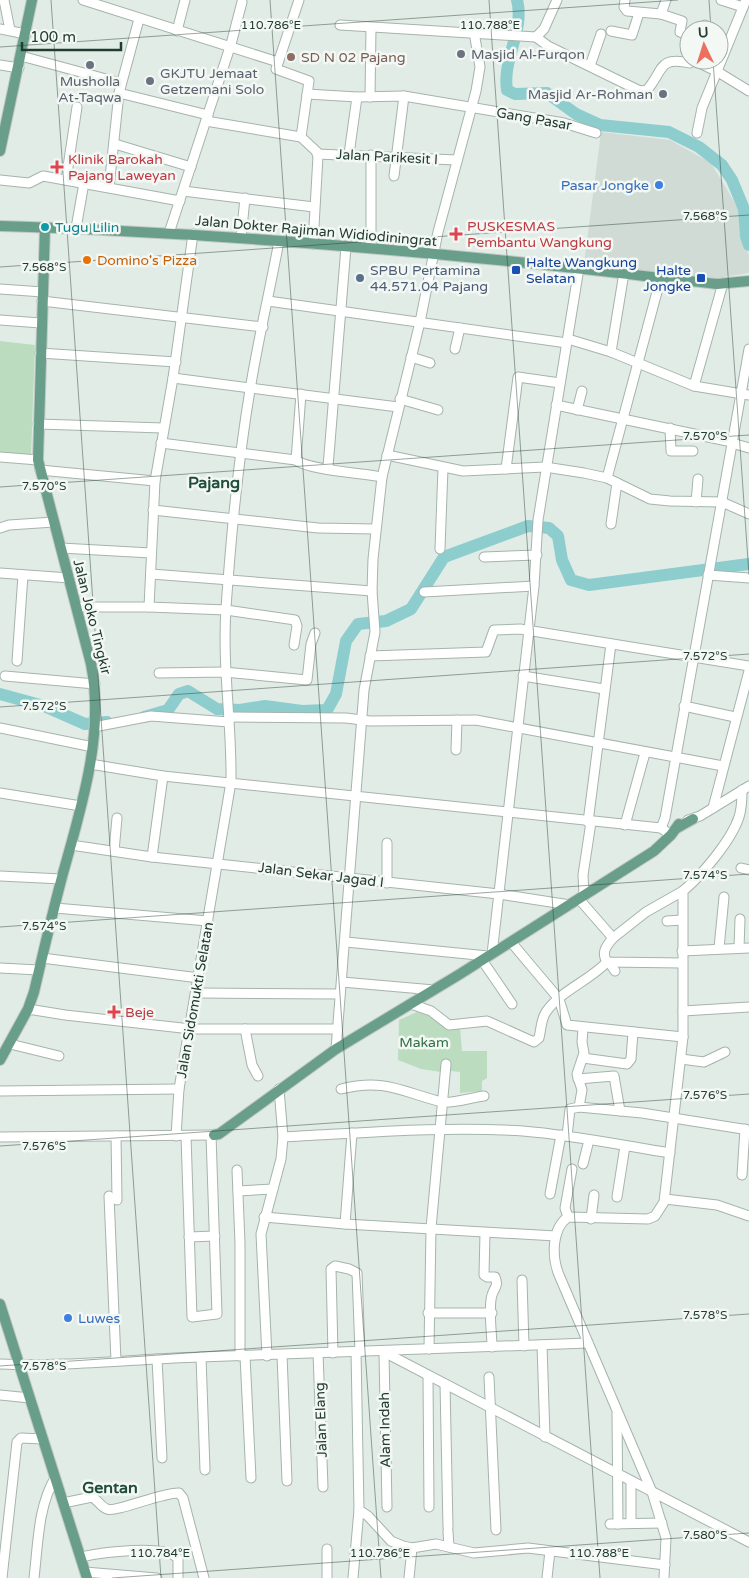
<svg xmlns="http://www.w3.org/2000/svg" width="749" height="1578" viewBox="0 0 749 1578" font-family="'Varela Round',sans-serif">
<style>
.built{fill:#d0dbd5}
.green{fill:#bcdcc0}
.lines{fill:none;stroke-linecap:round;stroke-linejoin:round}
.river{stroke:#8dcdce;stroke-width:12}
.minor-casing{stroke:#a5b4ac;stroke-width:11}
.major-casing{stroke:#c1c8c6;stroke-width:12}
.minor{stroke:#fff;stroke-width:9}
.major{stroke:#699f8a;stroke-width:10}
.ticks{fill:none;stroke:#233c32;stroke-width:1;stroke-opacity:0.45}
.worship-dot{fill:#6b7280;stroke:#f3f8f5;stroke-width:2}
.education-dot{fill:#8d6e63;stroke:#f3f8f5;stroke-width:2}
.health-dot{fill:#e0444e;stroke:#f3f8f5;stroke-width:2}
.shop-dot{fill:#3f7fe0;stroke:#f3f8f5;stroke-width:2}
.culture-dot{fill:#0f9aa8;stroke:#f3f8f5;stroke-width:2}
.food-dot{fill:#e8710a;stroke:#f3f8f5;stroke-width:2}
.transit-dot{fill:#1a4fb4;stroke:#f3f8f5;stroke-width:2}
.service-dot{fill:#5c6f8a;stroke:#f3f8f5;stroke-width:2}
.labels{text-anchor:middle;dominant-baseline:central;stroke-width:5;stroke-linejoin:round;paint-order:stroke}
.worship-label{font-size:14px;fill:#5b616d;stroke:#f3f8f5;text-anchor:start}
.education-label{font-size:14px;fill:#785e54;stroke:#f3f8f5;text-anchor:start}
.street-label{font-size:14px;fill:#233c32;stroke:#f3f8f5}
.health-label{font-size:14px;fill:#be3a42;stroke:#f3f8f5;text-anchor:start}
.shop-label{font-size:14px;fill:#366cbe;stroke:#f3f8f5;text-anchor:end}
.culture-label{font-size:14px;fill:#0d838f;stroke:#f3f8f5;text-anchor:start}
.food-label{font-size:14px;fill:#c56008;stroke:#f3f8f5;text-anchor:start}
.transit-label{font-size:14px;fill:#164399;stroke:#f3f8f5;text-anchor:start}
.service-label{font-size:14px;fill:#4e5e75;stroke:#f3f8f5;text-anchor:start}
.park-label{font-size:14px;fill:#2f7140;stroke:#f3f8f5}
.quarter-label{font-size:16px;font-weight:bold;fill:#204d3c;stroke:#f3f8f5}
.ticks-label{font-size:12px;text-anchor:middle;fill:#233c32;stroke:#f3f8f5;stroke-width:5;stroke-linejoin:round;paint-order:stroke}
</style>
<rect width="100%" height="100%" fill="#e2ece6"/>
<!-- built -->
<path class="built" d="M601 132 670 140 711 163 738 208 742 242 749 255V273L717 278 584 264Z"/>
<!-- green -->
<g class="green">
<path d="M0 341 35 345 31 457 0 455Z"/>
<path d="M417 1012 460 1027 462 1051H487V1078L482 1081V1091L460 1093V1072L451 1071 449 1060 441 1064V1072L421 1069 398 1060 399 1020Z"/>
</g>
<g class="lines">
<!-- river -->
<g class="river">
<path d="M517 0C525 30 502 59 507 90L515 94 547 93 576 114 600 125 669 132 699 147 722 165 732 180 744 209 746 236 749 245"/>
<path d="M0 694 44 706 85 724 107 722"/>
<path d="M144 717 168 710 179 694 188 691 217 709 240 710 265 706 302 711 327 710 336 694 346 641 358 624 386 621 411 609 444 557 528 526 549 528 558 536 562 560 571 580 589 585 749 564"/>
</g>
<defs>
<g id="minor">
<path d="M4 0 10 30"/>
<path d="M83 0 278 62"/>
<path d="M299 0 276 69 309 81 301 137 317 152 318 156 313 244"/>
<path d="M625 0 624 7 627 11 661 14 682 21 680 32 689 36"/>
<path d="M721 0 743 7"/>
<path d="M661 14 666 0"/>
<path d="M340 25 536 37 544 29 557 0"/>
<path d="M0 29 26 34"/>
<path d="M703 30 705 25"/>
<path d="M177 31 185 0"/>
<path d="M611 31 632 35 639 13"/>
<path d="M536 37 548 46 640 91 647 90C664 70 658 56 690 63L692 60"/>
<path d="M230 48 242 2"/>
<path d="M21 56 121 83"/>
<path d="M693 60 718 72 749 91"/>
<path d="M0 65 19 68"/>
<path d="M590 66 601 34"/>
<path d="M119 93 208 115"/>
<path d="M307 94 357 97 404 96 564 123 596 133"/>
<path d="M370 97 371 28"/>
<path d="M206 121 301 137"/>
<path d="M697 133 702 108 746 0"/>
<path d="M115 144 191 167"/>
<path d="M317 154 457 160"/>
<path d="M349 154 357 97"/>
<path d="M394 176 404 96"/>
<path d="M0 180 29 183 43 176 180 201"/>
<path d="M66 180 77 107"/>
<path d="M109 187 119 93 139 19"/>
<path d="M183 191 314 207"/>
<path d="M76 228 84 183"/>
<path d="M169 233 230 47"/>
<path d="M241 238 245 198"/>
<path d="M371 248V155"/>
<path d="M0 289 43 292"/>
<path d="M42 301 263 327"/>
<path d="M268 301 567 343"/>
<path d="M0 320 41 323"/>
<path d="M568 339 611 352 694 386 749 395"/>
<path d="M455 349 460 328"/>
<path d="M611 352 624 273"/>
<path d="M40 353 176 362"/>
<path d="M411 357 430 363"/>
<path d="M173 378 398 407"/>
<path d="M694 386 723 283"/>
<path d="M301 394 296 460C308 470 362 473 382 477"/>
<path d="M400 399 438 410"/>
<path d="M556 405 732 442"/>
<path d="M577 410 582 391"/>
<path d="M38 424 163 428"/>
<path d="M670 428 671 451H693"/>
<path d="M161 443 296 460"/>
<path d="M732 443 749 448"/>
<path d="M387 455 463 471 545 467 584 473 607 478 650 499 670 501 722 502 749 514"/>
<path d="M0 457 38 460"/>
<path d="M328 467 346 247"/>
<path d="M506 469 518 377 560 383"/>
<path d="M40 470 155 481"/>
<path d="M607 478 661 277"/>
<path d="M696 502 698 479"/>
<path d="M153 510 318 528 375 529"/>
<path d="M611 524 617 483"/>
<path d="M0 528 9 525 54 522"/>
<path d="M61 548 151 553"/>
<path d="M440 549 443 468"/>
<path d="M484 557 537 555"/>
<path d="M0 573 69 578"/>
<path d="M151 574 372 591"/>
<path d="M708 575 749 578"/>
<path d="M424 592 534 586"/>
<path d="M77 607H149L226 610 295 620 297 626 294 645"/>
<path d="M149 607 155 481 173 378 193 234"/>
<path d="M370 656 486 652 494 630 520 629 749 666"/>
<path d="M17 661 23 575"/>
<path d="M159 673 224 672 307 680 311 644 315 633"/>
<path d="M5 676 95 684"/>
<path d="M523 676 604 689"/>
<path d="M684 706 735 717"/>
<path d="M229 717 346 718 370 721 476 720 723 766"/>
<path d="M94 727 151 716 229 722"/>
<path d="M0 728 93 747"/>
<path d="M456 750 457 720"/>
<path d="M90 764 163 776 661 828 671 835"/>
<path d="M0 793 81 806"/>
<path d="M713 808 749 671"/>
<path d="M688 820 700 816 749 786"/>
<path d="M588 822 611 644"/>
<path d="M625 825 645 753"/>
<path d="M661 828 665 818 749 349"/>
<path d="M387 843V883"/>
<path d="M71 845 152 857 499 894 570 905"/>
<path d="M114 851 117 818"/>
<path d="M152 857 163 776"/>
<path d="M741 868 749 870"/>
<path d="M0 876 62 879"/>
<path d="M584 895 583 875 591 822"/>
<path d="M579 899 613 938C606 946 601 953 607 962L682 963"/>
<path d="M55 908 208 921"/>
<path d="M667 921 682 920"/>
<path d="M613 938 646 912 683 891"/>
<path d="M346 942 488 956"/>
<path d="M511 942 559 999 567 1025 683 1037"/>
<path d="M719 948 724 897"/>
<path d="M739 948 740 919"/>
<path d="M682 951 749 948"/>
<path d="M492 954 534 586 538 520 579 268"/>
<path d="M42 958 199 978"/>
<path d="M482 960 512 1004"/>
<path d="M609 962 615 971"/>
<path d="M0 968 39 970"/>
<path d="M342 982 434 990"/>
<path d="M197 993 340 994"/>
<path d="M411 1004 431 1011 449 1025 487 1021 534 1042 539 1038C541 1030 541 1019 546 1012 560 991 589 981 607 962"/>
<path d="M28 1009 65 1015 191 1029H337"/>
<path d="M683 1011 749 1007"/>
<path d="M245 1029 252 1065 258 1076"/>
<path d="M10 1044 59 1056"/>
<path d="M336 1049 364 690 375 632 372 591 373 559 382 477 420 322 438 232 476 91 480 67 474 32"/>
<path d="M583 1058 627 1064 631 1059 633 1032"/>
<path d="M681 1059 704 1062 725 1052"/>
<path d="M578 1079 614 1076 620 1111"/>
<path d="M341 1089C385 1078 402 1092 442 1102 451 1104 474 1097 484 1096"/>
<path d="M0 1091 179 1089"/>
<path d="M579 1107 582 1090 577 1074 584 1053 582 1042 583 1028"/>
<path d="M116 1136 117 1200"/>
<path d="M176 1136 179 1089 231 782C232 724 222 667 226 608 231 535 238 462 250 390 258 340 270 290 279 241"/>
<path d="M186 1136 192 1317 217 1314 211 1135"/>
<path d="M567 1136 570 1109 579 1107 642 1113 749 1130"/>
<path d="M0 1137 214 1135"/>
<path d="M283 1137C363 1133 442 1126 523 1131 572 1135 621 1145 670 1153"/>
<path d="M583 1164 589 1140"/>
<path d="M237 1170 240 1243V1356"/>
<path d="M742 1175 745 1129"/>
<path d="M238 1191 273 1189"/>
<path d="M550 1194 561 1135"/>
<path d="M109 1196 116 1361"/>
<path d="M617 1197 625 1146"/>
<path d="M665 1199 717 1205 749 1216"/>
<path d="M264 1217 345 1224 556 1236"/>
<path d="M568 1217 565 1208 572 1169"/>
<path d="M591 1219 594 1195"/>
<path d="M345 1224 352 1133"/>
<path d="M485 1233 484 1275 487 1277H495C499 1286 494 1288 492 1295 488 1307 492 1334 492 1347"/>
<path d="M189 1237 215 1236"/>
<path d="M522 1280 524 1346"/>
<path d="M428 1313H492"/>
<path d="M542 1345 545 1437"/>
<path d="M429 1349 431 1228 446 1064"/>
<path d="M382 1351 749 1542"/>
<path d="M318 1353 323 1487"/>
<path d="M333 1353 331 1269 335 1266 349 1269 357 1273 360 1352"/>
<path d="M384 1354 387 1507"/>
<path d="M282 1355 287 1481"/>
<path d="M245 1356 251 1478"/>
<path d="M267 1356 261 1234 281 1159 283 1137 279 1089"/>
<path d="M201 1357 205 1470"/>
<path d="M157 1359 162 1458"/>
<path d="M0 1364C67 1367 133 1359 200 1357 329 1352 459 1348 588 1343"/>
<path d="M428 1376 429 1507"/>
<path d="M489 1377 496 1530"/>
<path d="M445 1384 448 1527"/>
<path d="M0 1395 30 1398"/>
<path d="M617 1413 618 1524"/>
<path d="M631 1482V1523"/>
<path d="M63 1503 92 1497C98 1500 101 1507 107 1509 115 1513 163 1492 179 1493L183 1498 204 1578"/>
<path d="M359 1510 368 1516 391 1541 403 1546 412 1548 436 1544 474 1553 528 1548 665 1565"/>
<path d="M610 1524 662 1523"/>
<path d="M448 1531 449 1547"/>
<path d="M81 1557C99 1553 167 1543 178 1559V1578"/>
<path d="M85 1572 157 1578"/>
<path d="M2 1578 17 1442 21 1438 43 1439"/>
<path d="M34 1578C38 1545 38 1506 55 1478"/>
<path d="M327 1578V1549"/>
<path d="M353 1578 359 1510 356 1352"/>
<path d="M409 1578 412 1548"/>
<path d="M547 1578 550 1551"/>
<path d="M664 1578 666 1538 652 1492 559 1275C552 1258 551 1229 568 1217L648 1219 655 1216 664 1202 683 1037V891C702 875 731 841 739 817 742 808 742 799 742 790"/>
</g>
<g id="major">
<path d="M0 151 32 0"/>
<path d="M0 226C163 231 325 243 487 259 564 266 641 276 717 284L749 281"/>
<path d="M677 828 693 819"/>
<path d="M0 1060 28 1009 34 992C43 953 52 915 62 877 81 808 105 735 91 664L38 460 45 227"/>
<path d="M214 1135 219 1134 336 1049 460 974 654 851 671 835 679 824"/>
<path d="M0 1304 87 1578"/>
</g>
</defs>
<!-- minor casing -->
<use href="#minor" class="minor-casing"/>
<!-- major casing -->
<use href="#major" class="major-casing"/>
<!-- minor -->
<use href="#minor" class="minor"/>
<!-- major -->
<use href="#major" class="major"/>
</g>
<!-- ticks -->
<path class="ticks" d="M51 0 161 1578M270 0 381 1578M489 0 600 1578M709 0 711 30M0 47 678 0M713 60 749 575M0 267 749 215M0 487 749 435M0 707 749 654M0 927 749 874M0 1146 749 1094M0 1366 749 1314M112 1578 749 1533"/>
<!-- markers -->
<g class="worship-dot">
<circle cx="461" cy="54" r="5"/>
<circle cx="90" cy="65" r="5"/>
<circle cx="150" cy="81" r="5"/>
<circle cx="663" cy="94" r="5"/>
</g>
<circle class="education-dot" cx="291" cy="57" r="5"/>
<g class="health-dot">
<path d="M54.5 159.5h5v5h5v5h-5v5h-5v-5h-5v-5h5z"/>
<path d="M453.5 226.5h5v5h5v5h-5v5h-5v-5h-5v-5h5z"/>
<path d="M111.5 1004.5h5v5h5v5h-5v5h-5v-5h-5v-5h5z"/>
</g>
<g class="shop-dot">
<circle cx="659" cy="185" r="5"/>
<circle cx="68" cy="1318" r="5"/>
</g>
<circle class="culture-dot" cx="45" cy="227" r="5"/>
<circle class="food-dot" cx="87" cy="260" r="5"/>
<g class="transit-dot">
<rect x="511" y="265" width="10" height="10" rx="2.5"/>
<rect x="696" y="273" width="10" height="10" rx="2.5"/>
</g>
<circle class="service-dot" cx="360" cy="278" r="5"/>
<g class="labels">
<!-- worship labels -->
<g class="worship-label">
<text x="471" y="54">Masjid Al-Furqon</text>
<text x="160" y="73">GKJTU Jemaat<tspan x="160" dy="16">Getzemani Solo</tspan></text>
<text x="90" y="81" text-anchor="middle">Musholla<tspan x="90" dy="16">At-Taqwa</tspan></text>
<text x="653" y="94" text-anchor="end">Masjid Ar-Rohman</text>
</g>
<!-- education labels -->
<g class="education-label">
<text x="301" y="57">SD N 02 Pajang</text>
</g>
<!-- street labels -->
<g class="street-label">
<text transform="translate(534 119) rotate(10)">Gang Pasar</text>
<text transform="translate(387 157) rotate(3)">Jalan Parikesit I</text>
<text transform="translate(316 231) rotate(5)">Jalan Dokter Rajiman Widiodiningrat</text>
<text transform="translate(92 617) rotate(76)">Jalan Joko Tingkir</text>
<text transform="translate(321 875) rotate(7)">Jalan Sekar Jagad I</text>
<text transform="translate(195 1000) rotate(-80)">Jalan Sidomukti Selatan</text>
<text transform="translate(321 1420) rotate(-92)">Jalan Elang</text>
<text transform="translate(385 1430) rotate(-91)">Alam Indah</text>
</g>
<!-- health labels -->
<g class="health-label">
<text x="68" y="159">Klinik Barokah<tspan x="68" dy="16">Pajang Laweyan</tspan></text>
<text x="467" y="226">PUSKESMAS<tspan x="467" dy="16">Pembantu Wangkung</tspan></text>
<text x="125" y="1012">Beje</text>
</g>
<!-- shop labels -->
<g class="shop-label">
<text x="649" y="185">Pasar Jongke</text>
<text x="78" y="1318" text-anchor="start">Luwes</text>
</g>
<!-- culture labels -->
<g class="culture-label">
<text x="55" y="227">Tugu Lilin</text>
</g>
<!-- food labels -->
<g class="food-label">
<text x="97" y="260">Domino's Pizza</text>
</g>
<!-- transit labels -->
<g class="transit-label">
<text x="526" y="262">Halte Wangkung<tspan x="526" dy="16">Selatan</tspan></text>
<text x="691" y="270" text-anchor="end">Halte<tspan x="691" dy="16">Jongke</tspan></text>
</g>
<!-- service labels -->
<g class="service-label">
<text x="370" y="270">SPBU Pertamina<tspan x="370" dy="16">44.571.04 Pajang</tspan></text>
</g>
<!-- park labels -->
<g class="park-label">
<text x="424" y="1042">Makam</text>
</g>
<!-- quarter labels -->
<g class="quarter-label">
<text x="214" y="483">Pajang</text>
<text x="110" y="1488">Gentan</text>
</g>
</g>
<g class="ticks-label">
<text x="271" y="29">110.786°E</text>
<text x="490" y="29">110.788°E</text>
<text x="705" y="220">7.568°S</text>
<text x="44" y="271">7.568°S</text>
<text x="705" y="440">7.570°S</text>
<text x="44" y="490">7.570°S</text>
<text x="705" y="660">7.572°S</text>
<text x="44" y="710">7.572°S</text>
<text x="705" y="879">7.574°S</text>
<text x="44" y="930">7.574°S</text>
<text x="705" y="1099">7.576°S</text>
<text x="44" y="1150">7.576°S</text>
<text x="705" y="1319">7.578°S</text>
<text x="44" y="1370">7.578°S</text>
<text x="705" y="1539">7.580°S</text>
<text x="160" y="1557">110.784°E</text>
<text x="380" y="1557">110.786°E</text>
<text x="599" y="1557">110.788°E</text>
</g>
<!-- north arrow -->
<g transform="translate(704 45) rotate(356)"><circle r="24" fill="#f3f8f5" stroke="#a0ada7"/>
<path d="M0-4L9 19L0 12L-9 19Z" fill="#eb7060"/>
<text y="-8" font-size="14" font-weight="bold" text-anchor="middle" fill="#233c32">U</text>
</g>
<!-- scale -->
<path d="M22 42v8h99v-8" fill="none" stroke="#233c32" stroke-width="2.5"/>
<text x="30" y="42" font-size="15" fill="#233c32" stroke="#f3f8f5" stroke-width="4" paint-order="stroke">100 m</text>
</svg>
